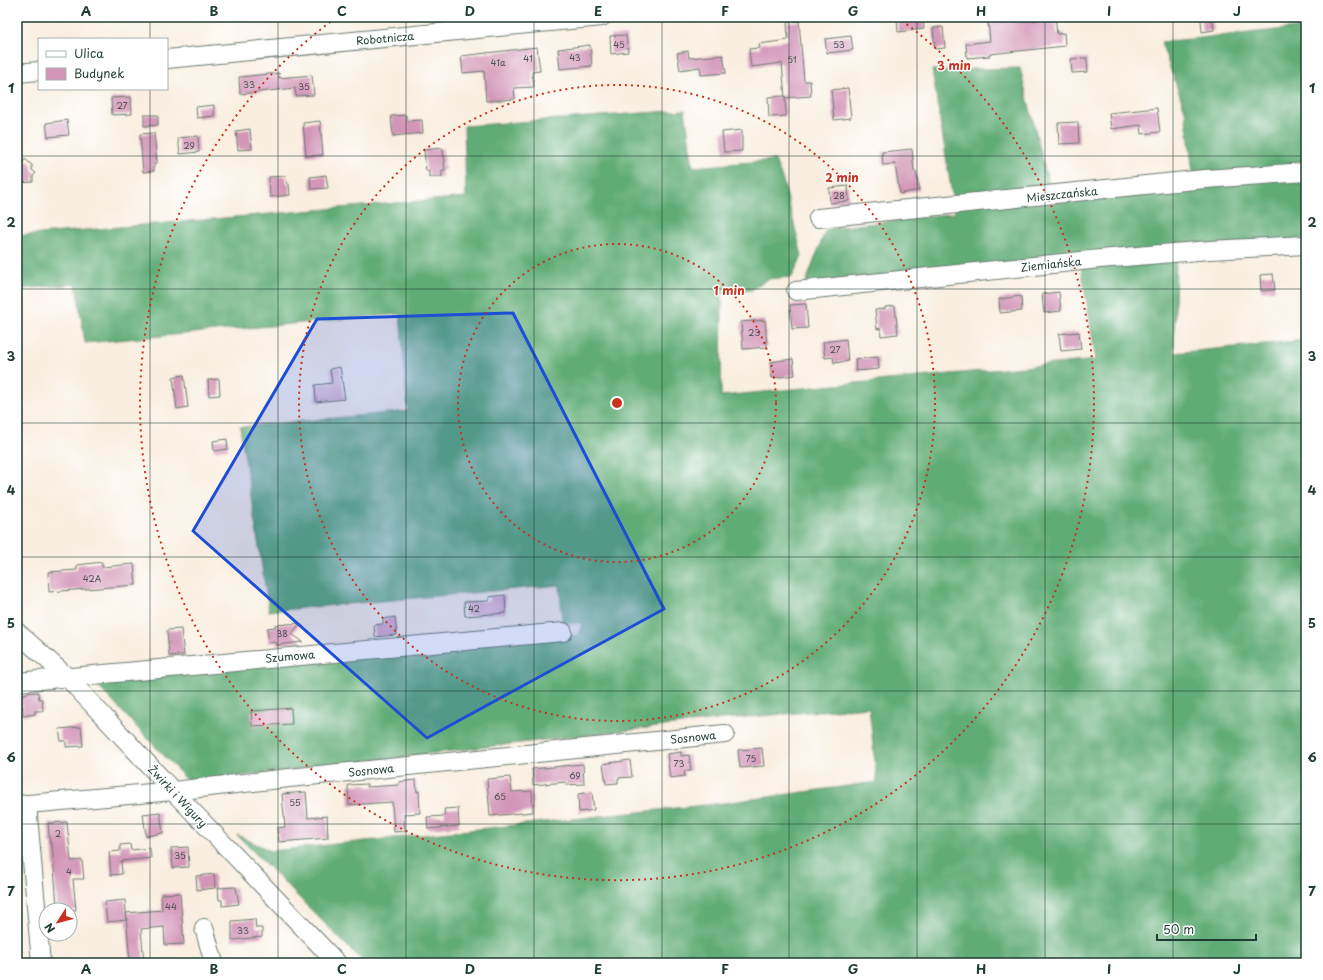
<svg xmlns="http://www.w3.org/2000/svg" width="1323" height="980" viewBox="0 0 1323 980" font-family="'Playpen Sans',sans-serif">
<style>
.forest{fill:#60ac76;stroke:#407455}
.building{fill:#d396b8}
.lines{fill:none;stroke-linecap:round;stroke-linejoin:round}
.minor-casing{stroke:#6b7b70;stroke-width:20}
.minor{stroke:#fff;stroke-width:18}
.marked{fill:#1d4ed8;fill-opacity:0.2;stroke:#1d4ed8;stroke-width:3;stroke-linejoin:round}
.grid{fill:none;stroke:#1f3d34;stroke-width:1;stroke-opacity:0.55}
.ring{fill:none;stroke:#c8321e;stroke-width:2;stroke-dasharray:2 4}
.labels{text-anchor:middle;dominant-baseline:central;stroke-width:3;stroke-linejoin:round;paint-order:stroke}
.number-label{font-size:9px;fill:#4c5355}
.street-label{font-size:11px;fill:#1f3d34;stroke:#fff}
.centre{fill:#c8321e;stroke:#fff;stroke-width:2}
.ring-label{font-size:12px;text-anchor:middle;font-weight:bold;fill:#c8321e;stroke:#fff;stroke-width:3;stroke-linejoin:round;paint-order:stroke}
.neatline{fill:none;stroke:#1f3d34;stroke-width:1.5}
.grid-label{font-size:13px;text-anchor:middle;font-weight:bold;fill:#1f3d34}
</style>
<rect width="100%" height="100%" fill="#fff"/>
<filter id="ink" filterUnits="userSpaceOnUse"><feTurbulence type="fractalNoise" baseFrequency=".025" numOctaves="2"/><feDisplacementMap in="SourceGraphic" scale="8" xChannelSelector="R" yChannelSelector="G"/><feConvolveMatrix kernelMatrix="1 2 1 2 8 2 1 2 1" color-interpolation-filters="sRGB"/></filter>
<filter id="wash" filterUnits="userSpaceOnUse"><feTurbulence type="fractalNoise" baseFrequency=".012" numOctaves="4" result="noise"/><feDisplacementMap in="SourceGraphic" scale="16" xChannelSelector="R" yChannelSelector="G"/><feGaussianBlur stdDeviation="0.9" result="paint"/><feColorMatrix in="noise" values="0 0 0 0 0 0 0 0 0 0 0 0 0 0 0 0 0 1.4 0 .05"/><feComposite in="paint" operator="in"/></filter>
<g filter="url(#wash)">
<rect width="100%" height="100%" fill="#f9eedf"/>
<!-- forest -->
<path class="forest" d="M1306 27V238L1176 259 1174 353 1306 340V963H364L237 835 271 851 724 803 877 782 869 707 724 719 189 782 93 681 578 635 582 623 562 624 560 585 269 611 240 427 408 411 400 314 85 343 76 284 17 289V236L466 197 464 126 685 110 693 167 775 160 784 184 802 256 792 277 768 279 751 290 722 293 721 396 1096 360 1080 260 806 282 826 229 955 213 932 70 1020 68 1053 202 1195 188 1185 110 1161 42Z"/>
<g id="blocks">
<!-- building -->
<g class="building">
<path d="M897 17H923L924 29 898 32Z"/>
<path d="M1037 17H1055L1057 34 1064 33 1065 46 990 54V56L967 58 966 44 990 41 988 21 1015 18 1016 22 1037 20Z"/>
<path d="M1212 18 1214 30 1202 32 1201 20Z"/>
<path d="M799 21 804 81H810L811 96 785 98 782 63 751 67 749 49 760 48 759 44 788 40 787 22Z"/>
<path d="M943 27 945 48 935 49 933 28Z"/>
<path d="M626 35 628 52 611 54 610 36Z"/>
<path d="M851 36 853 50 827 53 825 39Z"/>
<path d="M590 45 592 66 560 69 558 49Z"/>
<path d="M537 47 540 71 532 72 534 87 514 88 515 99 486 101 484 71 463 73 461 56Z"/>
<path d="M688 51 689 58 723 55 726 73 701 75 700 67 680 70 677 53Z"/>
<path d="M1087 58 1088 72 1072 73 1071 59Z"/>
<path d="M279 73V78L312 75 314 95 296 96 295 88 240 94 239 77Z"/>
<path d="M848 88 851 118 834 120 831 90Z"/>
<path d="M785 96 786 116 769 117 768 97Z"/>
<path d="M131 97 132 114 112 115 111 98Z"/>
<path d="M214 105V116L197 118 196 107Z"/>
<path d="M1157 108 1160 132 1142 134 1141 125 1111 129 1109 113Z"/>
<path d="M144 115H158V125L144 126Z"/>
<path d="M406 115 407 121 422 120 423 133 393 136 391 116Z"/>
<path d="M67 120 69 135 48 137 46 123Z"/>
<path d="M320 121 323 155 306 156 303 123Z"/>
<path d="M1078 122 1079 143 1059 144 1058 123Z"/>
<path d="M250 129 252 149 238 150 236 131Z"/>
<path d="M742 130V151L724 152 722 132Z"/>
<path d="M154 133 157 163H154V171L143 172 140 134Z"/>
<path d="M198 136 199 152 180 154 178 138Z"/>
<path d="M442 148 445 161 444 163 445 170H442V177H429V171H426L424 150Z"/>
<path d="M912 149 914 172 916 171 919 190 900 194 895 164 883 165 882 152Z"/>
<path d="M25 159 32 165V170L36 173 33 176V182L17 183V165L22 164Z"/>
<path d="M326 175 328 188 311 189 310 177Z"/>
<path d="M286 176 287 184H289L290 195 270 197 269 177Z"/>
<path d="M848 186 849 201 830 203 829 188Z"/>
<path d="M1273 274 1275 290 1261 291 1260 275Z"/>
<path d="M1059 292 1061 311 1044 313 1042 294Z"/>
<path d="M1021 296 1022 311 1000 313 999 299Z"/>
<path d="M806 304 808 328 792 329 790 305Z"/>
<path d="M895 306 898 334 881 336 880 328 877 329 875 310 885 309V307Z"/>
<path d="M765 320 767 347 743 349 741 322Z"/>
<path d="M1079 332 1081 349 1061 351 1059 334Z"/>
<path d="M846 339 848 361 834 363 833 357 825 358 823 342Z"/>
<path d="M878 357 879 369 856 371 855 359Z"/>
<path d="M793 359 795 375 772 378 770 362Z"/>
<path d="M340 367 345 399 316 402 315 385 332 383 330 369Z"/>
<path d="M184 375 188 407 177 409 173 377Z"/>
<path d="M219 379 220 395 209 396 208 380Z"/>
<path d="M227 439 228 449 214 451 213 441Z"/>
<path d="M102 562V567L134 564 136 585 49 592 48 572 77 570V565Z"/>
<path d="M505 595 506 613 465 616 464 602 489 601V597Z"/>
<path d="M395 617 397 635 375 637 374 625 383 624V619Z"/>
<path d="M300 623 292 634 303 642 277 645 276 642 269 643 267 628 275 627V625Z"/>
<path d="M181 629 184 655 169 656 167 630Z"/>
<path d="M38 692 39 699H42L43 711H35V714L23 716V706H20L19 695 26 694V693Z"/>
<path d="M291 708 292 724 252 726 251 711Z"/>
<path d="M81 727 83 746 66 747V741H61L59 729Z"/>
<path d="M762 748 764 766 740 768 738 750Z"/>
<path d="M681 752V756L689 755 691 771H684L685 776 670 778 667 754Z"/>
<path d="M630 760 632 777 618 778V783L606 784 603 764Z"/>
<path d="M583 764 584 784 566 785V782L533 785 532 769Z"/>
<path d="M510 777 512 792 532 791 533 812 490 816 487 779Z"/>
<path d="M416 780 417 792 419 791 420 813 404 814 405 831 394 832 392 802 349 805 348 785 367 784V787L399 785V782Z"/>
<path d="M306 792 308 818 327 816 328 838 279 842 277 828 285 827 282 794Z"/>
<path d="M592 792 594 810 579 812 578 794Z"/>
<path d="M458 808 459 826 428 829 427 817 445 816 444 809Z"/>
<path d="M160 812 163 833 146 836 143 814Z"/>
<path d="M67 822 71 861 82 860 84 879H73L76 910H62V906H57L52 843 50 844 48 823Z"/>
<path d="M130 844 131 850 150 848 151 858 121 861 122 874 111 875 109 852 120 851V845Z"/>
<path d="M188 847 189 867 173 868 171 848Z"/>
<path d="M214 874 215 888 197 890 196 876Z"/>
<path d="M236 887 239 904 222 906V900H219L218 888Z"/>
<path d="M180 893 184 944 165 945 164 927 141 929 144 963H130L126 913 162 910 161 894Z"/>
<path d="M125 900 127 920 107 922 105 902Z"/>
<path d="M255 919 256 928H262V937L232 940V921Z"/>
</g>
</g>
</g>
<g filter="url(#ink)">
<use href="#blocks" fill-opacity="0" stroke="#6b7b70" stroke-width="1"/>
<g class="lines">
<defs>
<g id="minor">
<path d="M167 59 602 17"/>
<path d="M17 73 39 71"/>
<path d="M818 218 1205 179 1306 172"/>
<path d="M796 291 1100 259 1210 250 1306 245"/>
<path d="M17 632 67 677 173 791 337 963"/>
<path d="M17 682 563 632"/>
<path d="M27 804 41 963"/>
<path d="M17 805 173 791 289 778 725 734"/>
<path d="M204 928 214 963"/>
</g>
</defs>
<!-- minor casing -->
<use href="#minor" class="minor-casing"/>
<!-- minor -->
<use href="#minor" class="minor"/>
</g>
</g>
<!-- marked area -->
<path class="marked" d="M513 313 664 609 427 738 193 531 317 319Z"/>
<!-- grid -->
<path class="grid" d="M150 17V39M278 17V963M406 17V963M534 17V963M662 17V963M789 17V963M917 17V963M1045 17V963M1173 17V963M150 89V963M17 156H1306M17 289H1306M17 423H1306M17 557H1306M17 691H1306M17 824H1306"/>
<!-- distance rings -->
<g class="ring">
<circle cx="617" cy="403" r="159"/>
<circle cx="617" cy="403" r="318"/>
<path d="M897 17A477 477 0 1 1 337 17"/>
</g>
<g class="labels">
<!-- number labels -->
<g class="number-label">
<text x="619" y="44">45</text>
<text x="839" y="44">53</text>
<text x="575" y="57">43</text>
<text x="528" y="58">41</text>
<text x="792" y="59">51</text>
<text x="498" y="62">41a</text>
<text x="249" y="84">33</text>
<text x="304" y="86">35</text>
<text x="122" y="105">27</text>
<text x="189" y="145">29</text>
<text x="839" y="195">28</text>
<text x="754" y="332">23</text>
<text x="835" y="349">27</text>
<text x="92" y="578">42A</text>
<text x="474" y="608">42</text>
<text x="282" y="633">38</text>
<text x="751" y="758">75</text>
<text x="679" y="763">73</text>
<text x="575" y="775">69</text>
<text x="500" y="796">65</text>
<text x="295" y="802">55</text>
<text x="58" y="833">2</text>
<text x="180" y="855">35</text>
<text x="69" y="871">4</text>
<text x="171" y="906">44</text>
<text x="243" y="930">33</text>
</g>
<!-- street labels -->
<g class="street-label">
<text transform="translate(385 38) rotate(-5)">Robotnicza</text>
<text transform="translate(1062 194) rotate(-6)">Mieszczańska</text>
<text transform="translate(1051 264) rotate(-6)">Ziemiańska</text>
<text transform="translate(290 656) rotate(-5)">Szumowa</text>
<text transform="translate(693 737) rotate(-6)">Sosnowa</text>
<text transform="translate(371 770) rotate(-6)">Sosnowa</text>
<text transform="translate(178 796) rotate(47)">Żwirki i Wigury</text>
</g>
</g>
<circle cx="617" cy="403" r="6" class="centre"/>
<g class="ring-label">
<text x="954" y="70">3 min</text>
<text x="842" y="182">2 min</text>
<text x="729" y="295">1 min</text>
</g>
<!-- margin -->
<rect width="1323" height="980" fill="none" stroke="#fff" stroke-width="44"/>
<!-- legend -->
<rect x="38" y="38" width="130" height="52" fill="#ffffff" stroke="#a5b1ae"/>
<rect x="46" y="51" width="20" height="6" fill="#ffffff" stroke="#a5b1ae"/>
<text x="74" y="58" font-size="12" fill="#1f3d34">Ulica</text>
<rect x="46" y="68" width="20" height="12" fill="#d396b8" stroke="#a5b1ae"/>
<text x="74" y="78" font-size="12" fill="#1f3d34">Budynek</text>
<!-- north arrow -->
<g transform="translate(58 922) rotate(234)"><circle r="19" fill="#ffffff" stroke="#a5b1ae"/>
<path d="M0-3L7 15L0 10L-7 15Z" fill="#c8321e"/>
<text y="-6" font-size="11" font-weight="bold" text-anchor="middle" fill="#1f3d34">N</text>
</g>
<!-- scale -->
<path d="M1157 934v6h99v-6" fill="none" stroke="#1f3d34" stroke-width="2"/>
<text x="1163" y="934" font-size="12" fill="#1f3d34" stroke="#ffffff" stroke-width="3" paint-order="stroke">50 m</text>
<rect x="22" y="22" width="1279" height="936" class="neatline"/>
<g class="grid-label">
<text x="86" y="16">A</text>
<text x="214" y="16">B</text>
<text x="342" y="16">C</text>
<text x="470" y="16">D</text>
<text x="598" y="16">E</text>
<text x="725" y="16">F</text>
<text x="853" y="16">G</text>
<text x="981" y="16">H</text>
<text x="1109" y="16">I</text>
<text x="1237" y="16">J</text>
<text x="11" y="93">1</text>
<text x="1312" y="93">1</text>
<text x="11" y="227">2</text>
<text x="1312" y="227">2</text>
<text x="11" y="361">3</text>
<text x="1312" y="361">3</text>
<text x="11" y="495">4</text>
<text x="1312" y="495">4</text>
<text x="11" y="628">5</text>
<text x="1312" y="628">5</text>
<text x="11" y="762">6</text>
<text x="1312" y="762">6</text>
<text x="11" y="896">7</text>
<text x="1312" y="896">7</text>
<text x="86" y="974">A</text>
<text x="214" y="974">B</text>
<text x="342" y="974">C</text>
<text x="470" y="974">D</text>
<text x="598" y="974">E</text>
<text x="725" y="974">F</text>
<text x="853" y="974">G</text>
<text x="981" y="974">H</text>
<text x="1109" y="974">I</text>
<text x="1237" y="974">J</text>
</g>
</svg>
